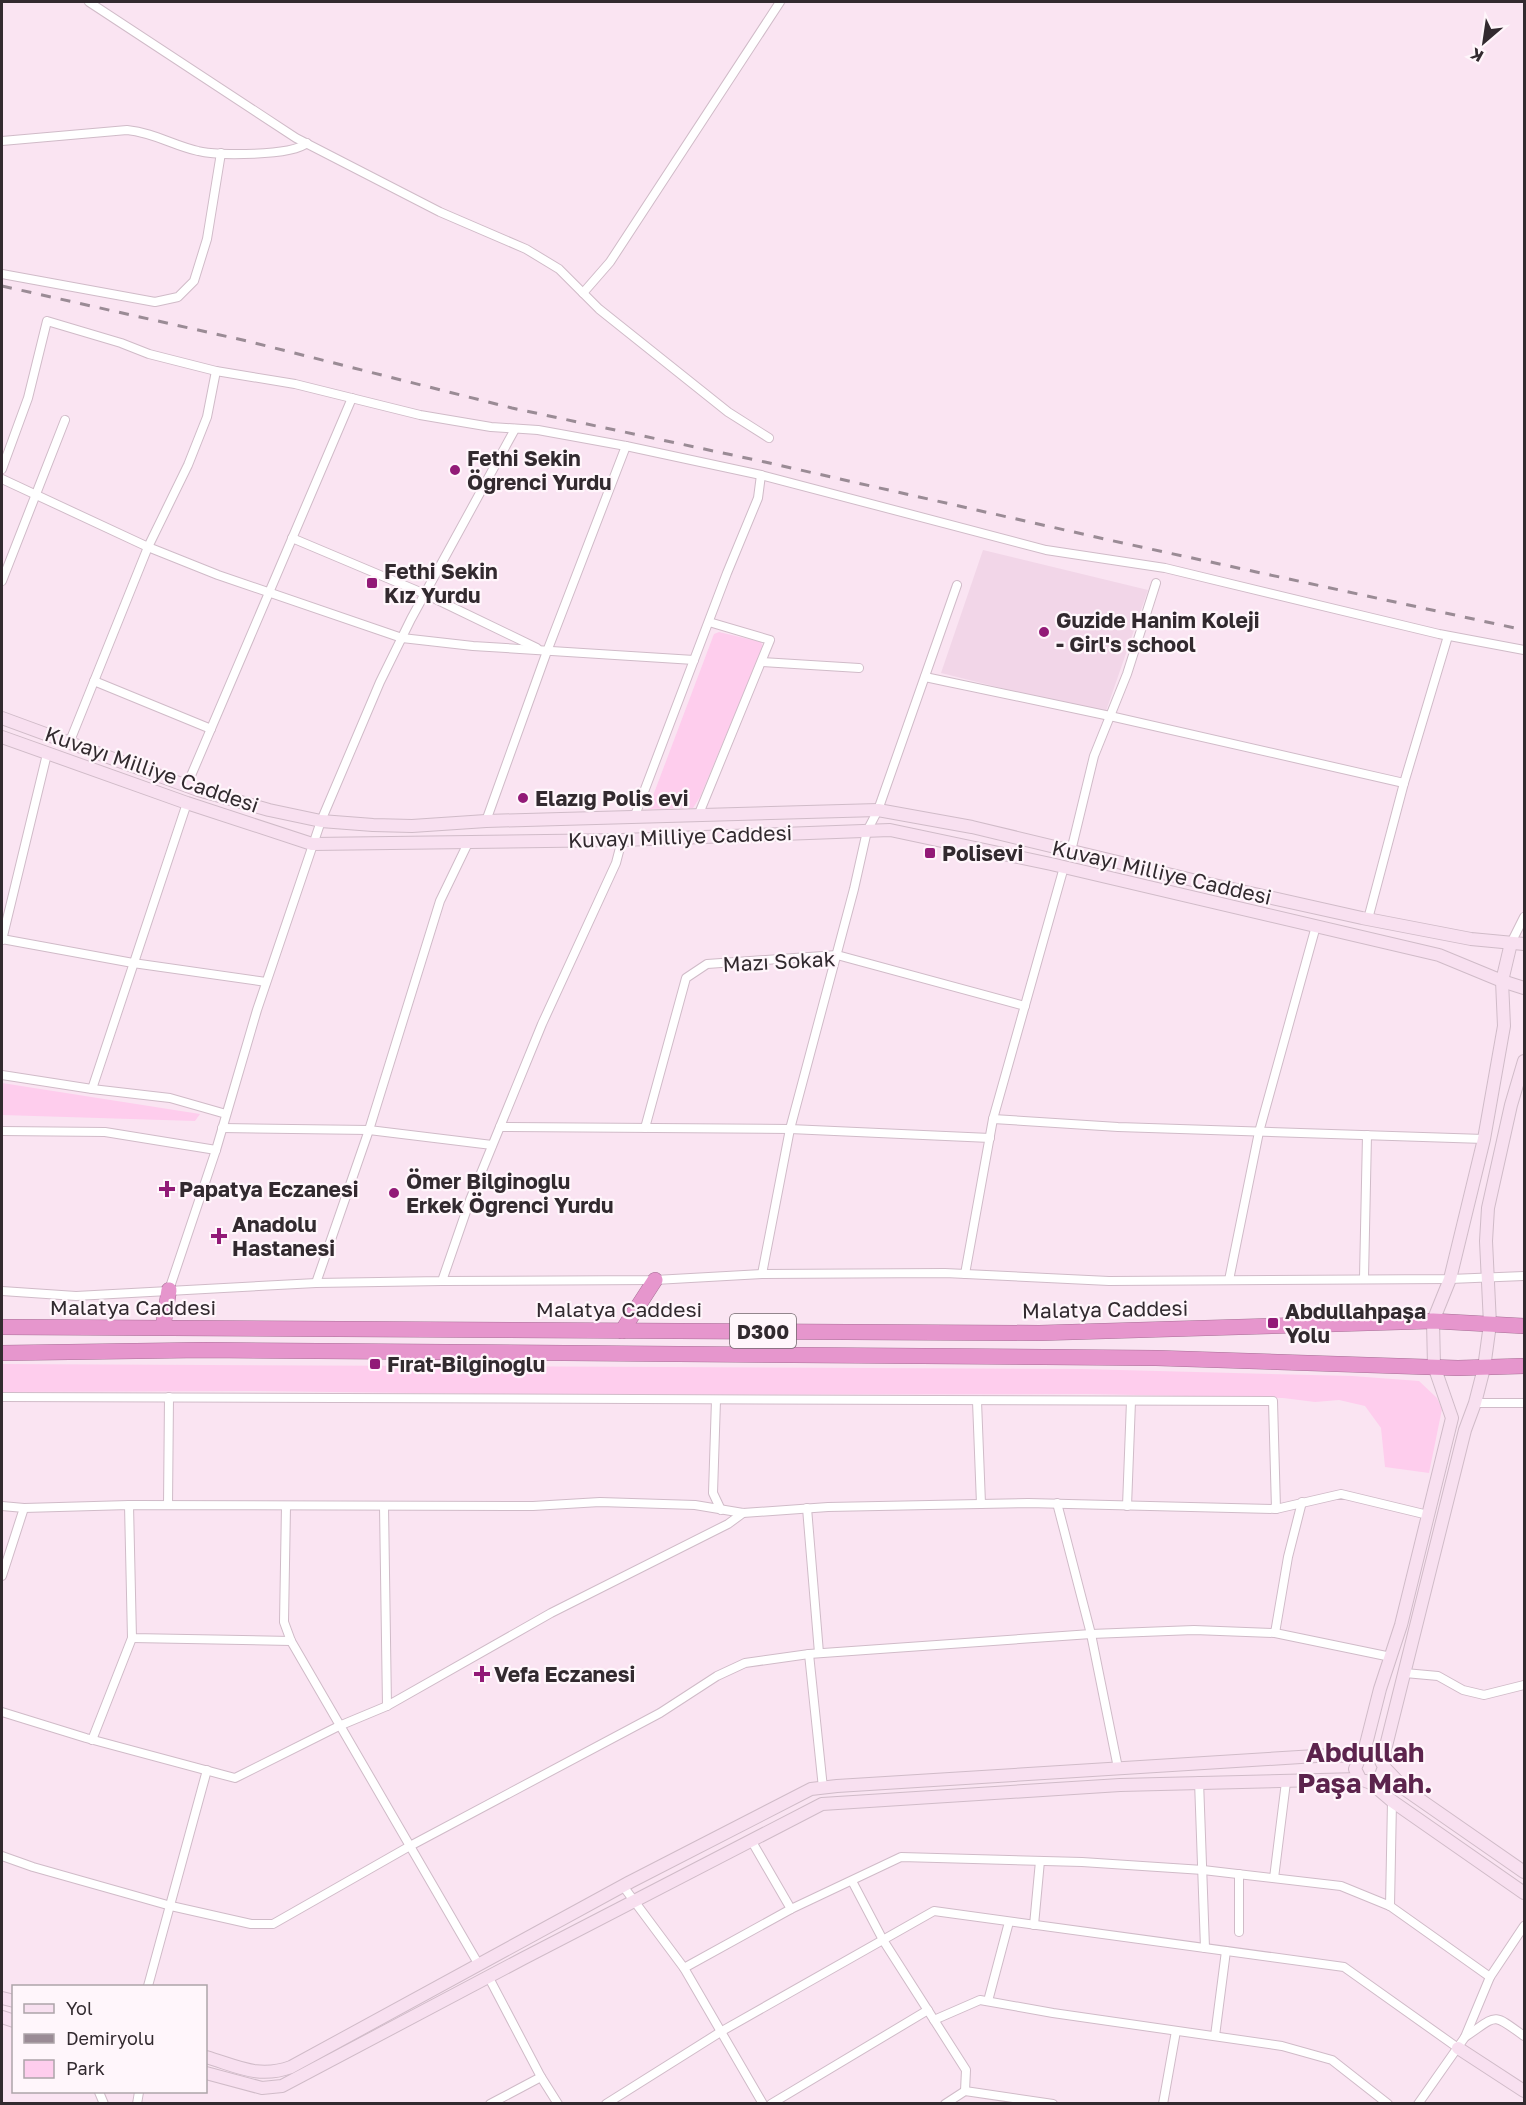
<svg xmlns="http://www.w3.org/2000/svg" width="1526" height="2105" viewBox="0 0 1526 2105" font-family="'Golos Text',sans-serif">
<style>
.built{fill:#f2d6e8}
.park{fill:#fecded}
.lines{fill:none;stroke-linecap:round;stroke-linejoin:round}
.street-casing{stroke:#d0bbc8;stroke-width:10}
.secondary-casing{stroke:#d0bbc8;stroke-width:14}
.highway-casing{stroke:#a77096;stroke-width:16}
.street{stroke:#fff;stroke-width:8}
.secondary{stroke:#f8e0f0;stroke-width:12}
.highway{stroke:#e696cd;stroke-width:15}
.rail{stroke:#9a8b95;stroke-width:3;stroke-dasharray:10 10;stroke-linecap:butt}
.poi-dot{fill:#921a77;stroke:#fff6fb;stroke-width:2}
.labels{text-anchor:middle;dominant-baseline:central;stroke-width:4.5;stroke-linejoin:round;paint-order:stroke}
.shield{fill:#fff6fb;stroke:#70676c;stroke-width:1.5}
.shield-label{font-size:20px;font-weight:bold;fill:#322a2f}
.poi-label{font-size:21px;font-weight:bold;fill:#322a2f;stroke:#fff6fb;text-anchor:start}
.street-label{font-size:21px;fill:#322a2f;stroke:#fff6fb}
.district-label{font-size:27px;font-weight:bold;fill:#5c234d;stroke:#fff6fb}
</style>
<rect width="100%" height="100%" fill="#fae4f2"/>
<!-- built -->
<path class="built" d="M983 550 1148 590 1105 714 941 673Z"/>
<!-- park -->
<g class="park">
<path d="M719 632 761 642 763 647 700 797 693 808 648 809 714 634Z"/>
<path d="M2 1083 200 1114 195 1121 2 1115Z"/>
<path d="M2 1364 1081 1369 1352 1376 1419 1381 1437 1398 1442 1409 1429 1473 1385 1467 1381 1428 1365 1406 1339 1400 1315 1402 1283 1398 1088 1394 559 1395 247 1391 2 1392Z"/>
</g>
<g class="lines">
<defs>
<g id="street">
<path d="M89 2 296 138 440 212 526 249 559 269 599 309 728 412 769 438"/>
<path d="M2 141 127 130C155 133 172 145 198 151 217 156 292 156 307 143"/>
<path d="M2 274 155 302 178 297 194 281 207 239 221 153"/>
<path d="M583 293 610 262 780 2"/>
<path d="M2 469 28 398 47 321 121 343 149 354 216 371 295 384 420 415 491 427 538 430 626 446 761 475 1046 550 1165 568 1439 634 1524 650"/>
<path d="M2 479 148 547 218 575 402 638 473 646 694 660"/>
<path d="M292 538 425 594 537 648"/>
<path d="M2 581 65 420"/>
<path d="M762 662 859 668"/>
<path d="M925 677 1110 716 1404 783"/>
<path d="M94 681 211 729"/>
<path d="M70 741 148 547 188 465 207 417 216 371"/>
<path d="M187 785 352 398"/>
<path d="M698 816 770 640 709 622"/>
<path d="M634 818 727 573 758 498 761 475"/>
<path d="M486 821 546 654 626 446"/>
<path d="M1071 851 1094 756 1127 674 1156 583"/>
<path d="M1368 919 1404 783 1448 636"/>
<path d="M2 939 133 963 266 982"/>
<path d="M2 940 47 754"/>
<path d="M1511 943 1524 917"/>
<path d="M2 1075 92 1089 170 1098 226 1114"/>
<path d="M92 1089 187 803"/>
<path d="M993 1119 1118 1127 1484 1139"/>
<path d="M500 1127 790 1129 990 1138"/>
<path d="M222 1128 369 1130 492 1145"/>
<path d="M645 1128 686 978 707 964 837 955 1025 1006"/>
<path d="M2 1131 105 1132 216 1150"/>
<path d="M762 1274 790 1129 854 889 867 831 878 810 957 585"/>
<path d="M965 1274 993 1119 1064 867"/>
<path d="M1364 1278 1367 1135"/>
<path d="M1229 1280 1259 1132 1316 926"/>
<path d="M442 1281 655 1280 762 1274 945 1273 1109 1281 1450 1279 1524 1276"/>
<path d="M316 1283 369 1130 440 901 468 843"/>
<path d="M169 1290 216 1150 257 1010 321 821 380 682 411 619 515 429"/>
<path d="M2 1291 76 1296 316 1283 442 1281 470 1200 542 1024 616 863 622 840"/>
<path d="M2 1397 1273 1401 1276 1509"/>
<path d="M716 1400 713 1493 721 1510"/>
<path d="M977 1401 981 1504"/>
<path d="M1475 1403H1524"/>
<path d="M1057 1503 1091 1634 1118 1768"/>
<path d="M129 1505 132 1638 291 1641"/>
<path d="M168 1505 169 1397"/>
<path d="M2 1506 24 1508 129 1505 533 1506 600 1502 695 1505 743 1513 828 1507 1028 1503 1276 1509 1341 1494 1428 1515"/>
<path d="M286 1506 284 1622 291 1641 479 1965"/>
<path d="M384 1506 387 1706"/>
<path d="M1127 1506 1131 1401"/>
<path d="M807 1508 819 1653"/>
<path d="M2 1576 24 1508"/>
<path d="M1275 1633 1288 1557 1302 1502"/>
<path d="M809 1654 823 1788"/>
<path d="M1405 1673 1438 1676 1463 1690 1484 1695 1524 1685"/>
<path d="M2 1712 86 1738 235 1778 339 1726 387 1706 551 1613 728 1524 743 1513"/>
<path d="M92 1740 132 1638"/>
<path d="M1199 1781 1205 1948"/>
<path d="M751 1840 791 1909"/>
<path d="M2 1856 33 1867 171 1906 251 1924H273L410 1846 660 1713 717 1676 745 1663 809 1654 1091 1634 1194 1630 1275 1633 1391 1657"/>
<path d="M1274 1878 1286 1782"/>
<path d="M852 1881 883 1940 966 2070 965 2091"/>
<path d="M623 1886 684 1968 763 2104"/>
<path d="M1390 1906 1392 1801"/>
<path d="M1034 1925 1040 1861"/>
<path d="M1239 1932V1874"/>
<path d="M684 1968 791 1909 901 1857 1082 1862 1203 1870 1341 1886 1390 1906 1490 1977"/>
<path d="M488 1976 541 2077 558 2104"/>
<path d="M148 1986 207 1770"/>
<path d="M988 2001 1009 1922"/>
<path d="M934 2020 980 2000 1053 2013 1282 2046 1332 2060 1388 2104"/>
<path d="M1215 2036 1226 1951"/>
<path d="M1465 2037C1498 2015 1491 2012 1524 2036"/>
<path d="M99 2092 104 2104"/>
<path d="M137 2104 139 2092"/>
<path d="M490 2104 541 2077"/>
<path d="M606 2104 722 2031 934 1911 1344 1967 1458 2048"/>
<path d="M771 2104 928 2010"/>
<path d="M945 2104 965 2091 1053 2104"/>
<path d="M1163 2104 1176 2031"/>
<path d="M1418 2104 1465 2037 1490 1977 1524 1926"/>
</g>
<g id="secondary">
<path d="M2 718 198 790 269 810 321 821 373 825 412 826 486 821 878 810 972 827 1205 883 1362 918 1471 939 1524 944"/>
<path d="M2 737 187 803 312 844 622 840 890 830 1051 864 1439 955 1502 981 1524 988"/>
<path d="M1363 1756 1380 1689 1401 1625 1452 1418 1434 1366 1433 1321 1450 1279 1484 1139 1504 1026 1502 981 1511 943"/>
<path d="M1382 1762 1465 1430 1475 1403 1484 1368 1490 1324 1486 1241 1488 1208 1511 1105 1524 1061"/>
<path d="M1384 1767 1380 1778 1371 1783 1360 1779 1355 1769 1359 1759 1363 1756 1374 1755 1379 1757 1384 1767 1406 1790 1524 1872"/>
<path d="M1371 1783 1392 1801 1524 1893"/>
<path d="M2 1998 14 2001"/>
<path d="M2 2017 14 2021"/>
<path d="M1458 2048 1524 2091"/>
<path d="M206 2057C237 2066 258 2079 291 2067L630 1882 811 1789 837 1786 1332 1755 1361 1757"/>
<path d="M206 2073 262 2088 282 2086 524 1958 822 1804 1120 1785 1360 1779"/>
</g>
<g id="highway">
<path d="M2 1327 1039 1333 1433 1321 1524 1326"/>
<path d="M163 1327 169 1290"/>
<path d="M622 1331 655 1280"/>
<path d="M2 1353 203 1350 1156 1358 1458 1368 1524 1366"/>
</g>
</defs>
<!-- street casing -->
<use href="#street" class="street-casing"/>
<!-- secondary casing -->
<use href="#secondary" class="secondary-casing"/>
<!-- highway casing -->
<use href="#highway" class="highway-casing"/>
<!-- street -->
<use href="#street" class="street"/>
<!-- secondary -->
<use href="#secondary" class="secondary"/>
<!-- highway -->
<use href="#highway" class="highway"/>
<!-- rail -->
<path class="rail" d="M2 286 247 341 512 408 765 462 1109 540 1524 630"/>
</g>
<!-- markers -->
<g class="poi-dot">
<circle cx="455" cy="470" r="6"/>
<rect x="366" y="577" width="12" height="12" rx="3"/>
<circle cx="1044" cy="632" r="6"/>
<circle cx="523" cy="798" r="6"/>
<rect x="924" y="847" width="12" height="12" rx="3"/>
<path d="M164 1180h6v6h6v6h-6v6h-6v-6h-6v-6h6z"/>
<circle cx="394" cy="1193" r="6"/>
<path d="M216 1227h6v6h6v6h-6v6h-6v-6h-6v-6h6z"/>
<rect x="1267" y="1317" width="12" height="12" rx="3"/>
<rect x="369" y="1358" width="12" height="12" rx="3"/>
<path d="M479 1665h6v6h6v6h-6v6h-6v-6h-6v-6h6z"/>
</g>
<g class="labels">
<!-- shield labels -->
<rect class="shield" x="730" y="1314" width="66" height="34" rx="4.5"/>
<g class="shield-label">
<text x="763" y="1331">D300</text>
</g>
<!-- poi labels -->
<g class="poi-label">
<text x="467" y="458">Fethi Sekin<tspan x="467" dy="24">Öğrenci Yurdu</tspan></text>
<text x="384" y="571">Fethi Sekin<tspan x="384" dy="24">Kız Yurdu</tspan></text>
<text x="1056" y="620">Guzide Hanim Koleji<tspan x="1056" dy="24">- Girl's school</tspan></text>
<text x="535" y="798">Elazığ Polis evi</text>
<text x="942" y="853">Polisevi</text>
<text x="406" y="1181">Ömer Bilginoğlu<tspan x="406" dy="24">Erkek Öğrenci Yurdu</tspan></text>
<text x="179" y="1189">Papatya Eczanesi</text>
<text x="232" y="1224">Anadolu<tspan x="232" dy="24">Hastanesi</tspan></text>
<text x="1285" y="1311">Abdullahpaşa<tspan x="1285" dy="24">Yolu</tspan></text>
<text x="387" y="1364">Fırat-Bilginoğlu</text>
<text x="494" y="1674">Vefa Eczanesi</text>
</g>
<!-- street labels -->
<g class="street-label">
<text transform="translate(152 769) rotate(19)">Kuvayı Milliye Caddesi</text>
<text transform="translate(680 836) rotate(-2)">Kuvayı Milliye Caddesi</text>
<text transform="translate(1162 872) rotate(13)">Kuvayı Milliye Caddesi</text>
<text transform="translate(779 961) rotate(-3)">Mazı Sokak</text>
<text x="133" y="1307">Malatya Caddesi</text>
<text x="619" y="1309">Malatya Caddesi</text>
<text transform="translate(1105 1309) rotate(-1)">Malatya Caddesi</text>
</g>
<!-- district labels -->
<g class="district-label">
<text x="1365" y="1752">Abdullah<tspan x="1365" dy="31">Paşa Mah.</tspan></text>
</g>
</g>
<!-- border -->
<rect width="1526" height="2105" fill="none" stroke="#322a2f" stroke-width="6"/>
<!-- legend -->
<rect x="12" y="1985" width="195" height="108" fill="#fff6fb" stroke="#ada4a9" stroke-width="1.5"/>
<rect x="24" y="2004" width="30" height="9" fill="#f8e0f0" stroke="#ada4a9" stroke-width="1.5"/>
<text x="66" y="2015" font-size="18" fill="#322a2f">Yol</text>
<rect x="24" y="2034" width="30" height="9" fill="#9a8b95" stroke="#ada4a9" stroke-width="1.5"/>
<text x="66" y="2045" font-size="18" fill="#322a2f">Demiryolu</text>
<rect x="24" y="2060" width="30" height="18" fill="#fecded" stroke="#ada4a9" stroke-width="1.5"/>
<text x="66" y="2075" font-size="18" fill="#322a2f">Park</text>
<!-- north arrow -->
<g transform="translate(1484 42) rotate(209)" stroke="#fff6fb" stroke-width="4.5" paint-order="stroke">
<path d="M0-4.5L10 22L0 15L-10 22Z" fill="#322a2f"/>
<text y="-9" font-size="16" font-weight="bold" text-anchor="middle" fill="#322a2f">K</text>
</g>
</svg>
